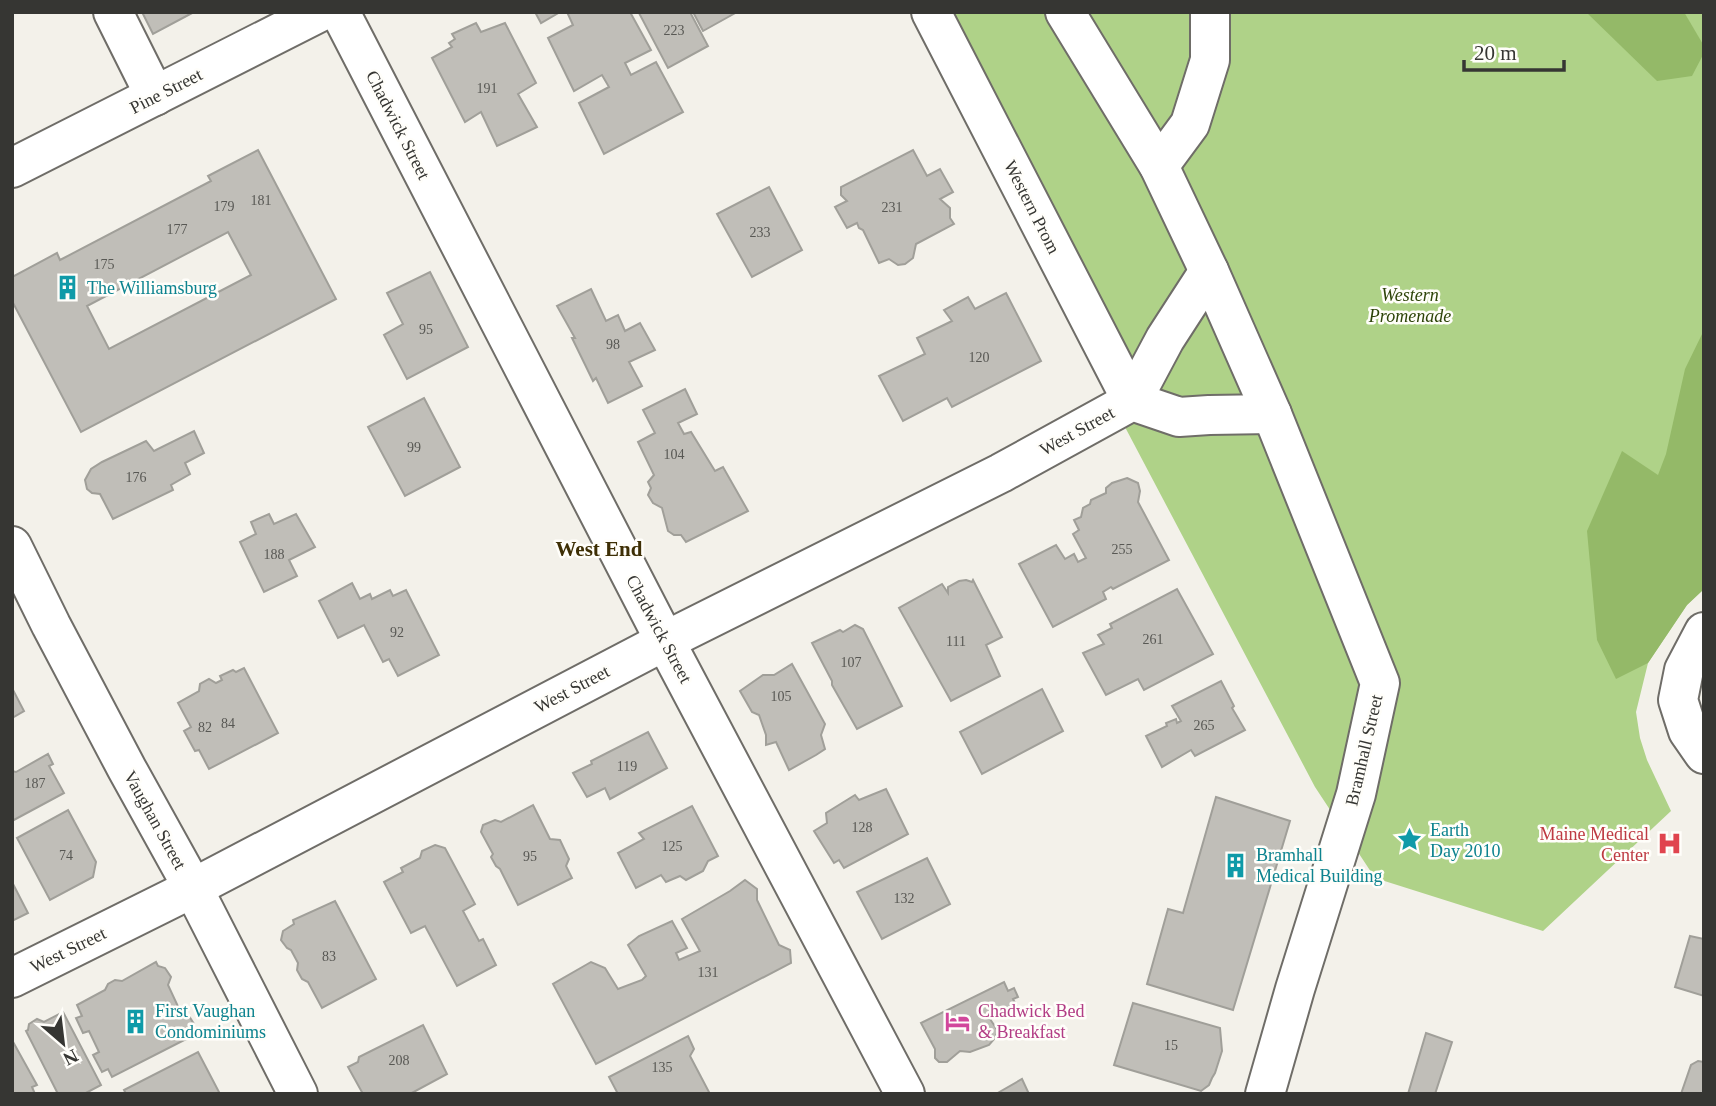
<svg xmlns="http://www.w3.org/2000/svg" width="1716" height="1106" viewBox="0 0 1716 1106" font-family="'Times New Roman',serif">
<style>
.green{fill:#afd288}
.forest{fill:#94b968}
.building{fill:#c0beb8;stroke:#a09f99;stroke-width:2;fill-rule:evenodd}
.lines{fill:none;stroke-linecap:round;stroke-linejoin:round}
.minor-casing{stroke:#6f6d68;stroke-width:42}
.minor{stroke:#fff;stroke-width:38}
.labels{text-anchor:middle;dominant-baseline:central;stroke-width:5;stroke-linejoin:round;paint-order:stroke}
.number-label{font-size:14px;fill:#585854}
.street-label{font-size:18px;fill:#363633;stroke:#fffefa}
.culture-label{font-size:18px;fill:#0d838f;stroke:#fffefa;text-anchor:start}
.park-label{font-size:18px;font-style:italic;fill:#2d4408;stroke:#fffefa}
.health-label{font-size:18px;fill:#be3a42;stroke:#fffefa;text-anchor:end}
.hotel-label{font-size:18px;fill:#b23c85;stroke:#fffefa;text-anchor:start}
.quarter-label{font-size:21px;font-weight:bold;fill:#3e2f05;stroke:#fffefa}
</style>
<rect width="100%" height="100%" fill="#f3f1ea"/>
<!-- green -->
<path class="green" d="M928 12H1704V589L1687 605 1648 663 1636 712 1640 738 1647 760 1671 811 1543 931 1375 878 1315 787 1116 410Z"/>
<!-- forest -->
<g class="forest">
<path d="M1586 12H1684L1704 46V53L1692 76 1657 81Z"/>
<path d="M1704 330V589L1687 605 1648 663 1616 679 1597 640 1587 531 1622 451 1658 475 1666 454 1685 369Z"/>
</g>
<!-- building -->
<g class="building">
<path d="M142 12H194L153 34Z"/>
<path d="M535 12H560L541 23Z"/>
<path d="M567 12H630L651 50 625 63 631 75 656 62 683 112 604 154 579 103 609 87 602 75 574 91 548 38 573 25Z"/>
<path d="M693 12H737L703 31Z"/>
<path d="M693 12 691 14 708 46 668 68 639 13Z"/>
<path d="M476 23 481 32 505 23 536 83 518 94 537 127 497 146 481 112 465 122 432 58 452 47 449 43 455 39 452 34Z"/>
<path d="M258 150 336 299 81 432 12 301V277L57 253 60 260 211 181 208 176ZM228 232 251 275 109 349 87 306Z"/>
<path d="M913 150 927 176 940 169 953 192 940 199 950 208V218L954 224 916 244 913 258 905 264 898 265 889 259 879 263 863 230 859 228 857 223 847 228 835 207 847 201 841 195V187Z"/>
<path d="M769 187 802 250 752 277 717 214Z"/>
<path d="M430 272 468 347 407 379 384 335 403 324 387 293Z"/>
<path d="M591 289 606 321 618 315 625 331 640 323 655 350 629 362 642 386 608 403 596 378 593 381 572 338H575L557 306Z"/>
<path d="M1006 293 1041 361 952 407 947 398 903 421 879 376 925 354 917 338 952 321 944 310 968 297 975 309Z"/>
<path d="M685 389 697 414 678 423 684 434 691 432 715 471 723 467 748 511 686 542 681 535H674L668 531 662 508 653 503 648 495 651 488 648 482 654 475 638 442 655 433 643 410Z"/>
<path d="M424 398 460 467 405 496 368 427Z"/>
<path d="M194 431 204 453 185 463 190 474 171 485 173 490 113 519 100 494 92 493 87 489 85 480 91 469 102 462 146 441 154 451Z"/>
<path d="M1127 478 1138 483 1140 491 1138 502 1169 560 1113 589 1111 587 1103 592 1106 599 1053 627 1019 564 1056 545 1065 559 1074 554 1078 562 1086 558 1073 534 1079 530 1074 520 1081 517 1083 508 1090 504 1091 500 1106 493V488L1112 483Z"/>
<path d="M269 514 274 524 296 514 315 547 289 560 297 576 264 592 240 542 256 534 251 522Z"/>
<path d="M966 580 972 582 973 580 1002 637 986 645 1000 676 951 701 899 608 942 584 948 593V587L959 581Z"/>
<path d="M352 583 360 599 370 594 372 599 390 590 393 596 406 590 439 655 398 676 389 659 383 662 364 625 338 638 319 601Z"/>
<path d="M1177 589 1213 654 1144 690 1138 679 1106 695 1083 653 1104 644 1098 635 1112 628 1110 624Z"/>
<path d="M855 625 863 629 902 706 857 729 832 685V681L812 643 840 630 843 632Z"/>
<path d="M792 664 825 724 821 735 825 749 816 755 789 770 776 742 766 745V735L759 715 752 712 740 691 763 675H774Z"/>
<path d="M244 668 278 733 209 769 199 750 195 751 184 731 191 727 178 703 199 691 200 684 209 679 216 683 222 680 220 676 233 670 236 672Z"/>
<path d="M1221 681 1234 706 1232 708 1245 730 1195 756 1191 750 1162 767 1146 736 1167 726 1166 723 1176 719 1177 723 1181 721 1172 706Z"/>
<path d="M12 688 24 711 12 718Z"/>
<path d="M1042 689 1063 731 982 774 960 732Z"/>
<path d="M648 732 667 768 610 799 605 788 587 797 573 773 592 764 591 761Z"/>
<path d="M48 754 53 764 49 766 64 793 12 821V771L16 772Z"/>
<path d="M886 789 908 834 844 868 839 860 834 863 814 831 827 823 826 813 855 795 859 800Z"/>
<path d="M1216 797 1290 821 1233 1010 1147 984 1168 909 1183 913Z"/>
<path d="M533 805 550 839 560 840 569 859 566 866 572 878 518 905 500 869 496 866 491 857 493 854 481 832 483 825 495 820 501 822Z"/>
<path d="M692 806 718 856 708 861 703 871 686 880 680 876 666 882 661 875 636 888 618 853 644 839 639 833Z"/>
<path d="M68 810 96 862 93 877 50 900 17 838Z"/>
<path d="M435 845 445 848 475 904 463 911 479 941 483 939 496 965 457 986 425 926 411 933 384 882 403 872 401 868 420 858 422 851Z"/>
<path d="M927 858 950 904 882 939 857 892Z"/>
<path d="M745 880 757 889V900L779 945 790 950 791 963 596 1064 553 984 591 962 605 968 618 989 642 980 646 976 628 945 639 936 672 921 687 948 676 953 679 960 700 951 682 919 730 891Z"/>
<path d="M12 882 28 913 12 921Z"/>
<path d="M335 901 376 979 322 1008 308 982 302 979 297 970 298 963 291 950 287 948 281 940 283 931 294 924 293 920Z"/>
<path d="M1690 936 1704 939V996L1675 987Z"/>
<path d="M156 962 158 966 165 968 171 977 168 985 181 1013 189 1016 194 1024 192 1032 194 1035 112 1077 108 1069 102 1072 93 1055 99 1052 89 1031 83 1033 76 1018 82 1016 77 1005 105 990 108 984 115 980 122 981Z"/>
<path d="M1004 982 1008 991 1014 988 1018 997 1013 999 1017 1007 990 1019 998 1031 995 1038 989 1045 970 1052 960 1051 947 1062H939L935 1058V1049L921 1023Z"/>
<path d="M1133 1003 1220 1028 1222 1051 1215 1073 1212 1078 1209 1085 1201 1091 1114 1065Z"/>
<path d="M63 1012 101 1085 84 1094H58L26 1031 28 1030 29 1024 37 1019 44 1022Z"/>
<path d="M423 1025 447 1074 410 1094H363L348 1067 358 1062 359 1057Z"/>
<path d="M1426 1033 1452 1042 1435 1094H1408Z"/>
<path d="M688 1036 694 1049 690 1056 710 1094H618L609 1077Z"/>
<path d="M12 1040 37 1085 32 1087 35 1094H12Z"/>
<path d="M198 1052 220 1094H126L124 1090Z"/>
<path d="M1698 1061 1704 1062V1094H1681L1691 1065Z"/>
<path d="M1022 1079 1029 1094H996Z"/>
</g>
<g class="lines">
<defs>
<g id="minor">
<path d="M113 12 155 96"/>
<path d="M340 12 665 641 905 1094"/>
<path d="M931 12 1132 401"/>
<path d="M1065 12 1159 166 1209 271 1272 414 1380 683 1356 794 1295 989 1265 1094"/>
<path d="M1159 166 1190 124 1210 60V12"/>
<path d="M12 168 320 12"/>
<path d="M1132 401 1165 339 1209 271"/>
<path d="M12 546 51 625 127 769 193 888 298 1094"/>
<path d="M1704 632 1684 670 1678 700 1688 731 1704 754"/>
<path d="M12 978 193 888 665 641 1001 473 1132 401 1179 417 1209 415 1272 414"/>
</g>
</defs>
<!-- minor casing -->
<use href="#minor" class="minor-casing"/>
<!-- minor -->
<use href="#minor" class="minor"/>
</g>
<!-- icons -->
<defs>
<symbol id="building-bare" viewBox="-9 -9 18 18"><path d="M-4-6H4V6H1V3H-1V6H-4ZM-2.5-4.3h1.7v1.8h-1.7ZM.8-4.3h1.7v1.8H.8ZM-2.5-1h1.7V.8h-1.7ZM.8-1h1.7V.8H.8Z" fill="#0f9aa8" stroke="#fffefa" stroke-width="2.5" paint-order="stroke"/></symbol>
<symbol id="sight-bare" viewBox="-9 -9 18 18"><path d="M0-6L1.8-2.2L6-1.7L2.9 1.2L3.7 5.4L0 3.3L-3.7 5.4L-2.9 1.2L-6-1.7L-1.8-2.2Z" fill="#0f9aa8" stroke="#fffefa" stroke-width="2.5" paint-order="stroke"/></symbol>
<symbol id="hospital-bare" viewBox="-9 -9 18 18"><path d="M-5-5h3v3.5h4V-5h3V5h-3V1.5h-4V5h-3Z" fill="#e0444e" stroke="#fffefa" stroke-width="2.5" paint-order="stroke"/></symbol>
<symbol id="hotel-bare" viewBox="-9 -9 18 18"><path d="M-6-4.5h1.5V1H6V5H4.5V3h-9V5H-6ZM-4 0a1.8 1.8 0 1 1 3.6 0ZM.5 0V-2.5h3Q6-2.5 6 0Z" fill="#d1479c" stroke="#fffefa" stroke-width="2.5" paint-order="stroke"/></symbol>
</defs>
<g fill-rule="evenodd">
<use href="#building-bare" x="50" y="270" width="35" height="35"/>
<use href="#sight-bare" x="1392" y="822" width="35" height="35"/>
<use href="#hospital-bare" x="1652" y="826" width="35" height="35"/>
<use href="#building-bare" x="1218" y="848" width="35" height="35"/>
<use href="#building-bare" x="118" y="1004" width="35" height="35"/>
<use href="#hotel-bare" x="940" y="1004" width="35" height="35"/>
</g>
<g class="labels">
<!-- number labels -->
<g class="number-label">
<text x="674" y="30">223</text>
<text x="487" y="88">191</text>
<text x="261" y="200">181</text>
<text x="224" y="206">179</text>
<text x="892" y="207">231</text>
<text x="177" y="229">177</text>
<text x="760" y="232">233</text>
<text x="104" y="264">175</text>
<text x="426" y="329">95</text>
<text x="613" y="344">98</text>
<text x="979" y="357">120</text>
<text x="414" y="447">99</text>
<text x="674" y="454">104</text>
<text x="136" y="477">176</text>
<text x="1122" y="549">255</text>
<text x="274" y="554">188</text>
<text x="397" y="632">92</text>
<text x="1153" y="639">261</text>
<text x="956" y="641">111</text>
<text x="851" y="662">107</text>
<text x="781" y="696">105</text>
<text x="228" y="723">84</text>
<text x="1204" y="725">265</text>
<text x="205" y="727">82</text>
<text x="627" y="766">119</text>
<text x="35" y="783">187</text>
<text x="862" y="827">128</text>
<text x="672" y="846">125</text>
<text x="66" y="855">74</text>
<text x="530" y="856">95</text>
<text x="904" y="898">132</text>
<text x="329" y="956">83</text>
<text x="708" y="972">131</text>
<text x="1171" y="1045">15</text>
<text x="399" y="1060">208</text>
<text x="662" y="1067">135</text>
</g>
<!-- street labels -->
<g class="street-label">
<text transform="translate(166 91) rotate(-27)">Pine Street</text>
<text transform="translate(398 125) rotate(63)">Chadwick Street</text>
<text transform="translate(1032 207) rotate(63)">Western Prom</text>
<text transform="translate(1077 431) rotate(-29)">West Street</text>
<text transform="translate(659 629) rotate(62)">Chadwick Street</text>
<text transform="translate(572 689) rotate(-28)">West Street</text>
<text transform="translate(1364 750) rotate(-77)">Bramhall Street</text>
<text transform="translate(155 820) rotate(61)">Vaughan Street</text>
<text transform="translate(68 950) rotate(-26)">West Street</text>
</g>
<!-- culture labels -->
<g class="culture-label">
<text x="87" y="288">The Williamsburg</text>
<text x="1430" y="830">Earth<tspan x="1430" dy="21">Day 2010</tspan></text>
<text x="1256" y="855">Bramhall<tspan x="1256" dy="21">Medical Building</tspan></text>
<text x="155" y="1011">First Vaughan<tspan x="155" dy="21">Condominiums</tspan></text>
</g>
<!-- park labels -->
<g class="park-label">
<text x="1410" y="295">Western<tspan x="1410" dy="21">Promenade</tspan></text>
</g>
<!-- health labels -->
<g class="health-label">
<text x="1649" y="834">Maine Medical<tspan x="1649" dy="21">Center</tspan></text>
</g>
<!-- hotel labels -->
<g class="hotel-label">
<text x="978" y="1011">Chadwick Bed<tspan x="978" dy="21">&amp; Breakfast</tspan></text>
</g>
<!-- quarter labels -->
<g class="quarter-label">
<text x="599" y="549">West End</text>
</g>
</g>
<!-- border -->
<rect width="1716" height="1106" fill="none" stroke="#363633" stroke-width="28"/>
<!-- north arrow -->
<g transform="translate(63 1043) rotate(152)" stroke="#fffefa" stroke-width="5" paint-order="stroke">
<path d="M0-5L12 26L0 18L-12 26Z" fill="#363633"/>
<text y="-10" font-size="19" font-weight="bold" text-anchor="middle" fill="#363633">N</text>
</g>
<!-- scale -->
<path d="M1464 60v10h100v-10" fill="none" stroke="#363633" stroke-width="3.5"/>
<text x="1474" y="60" font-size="21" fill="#363633" stroke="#fffefa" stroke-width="5" paint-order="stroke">20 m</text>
</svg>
